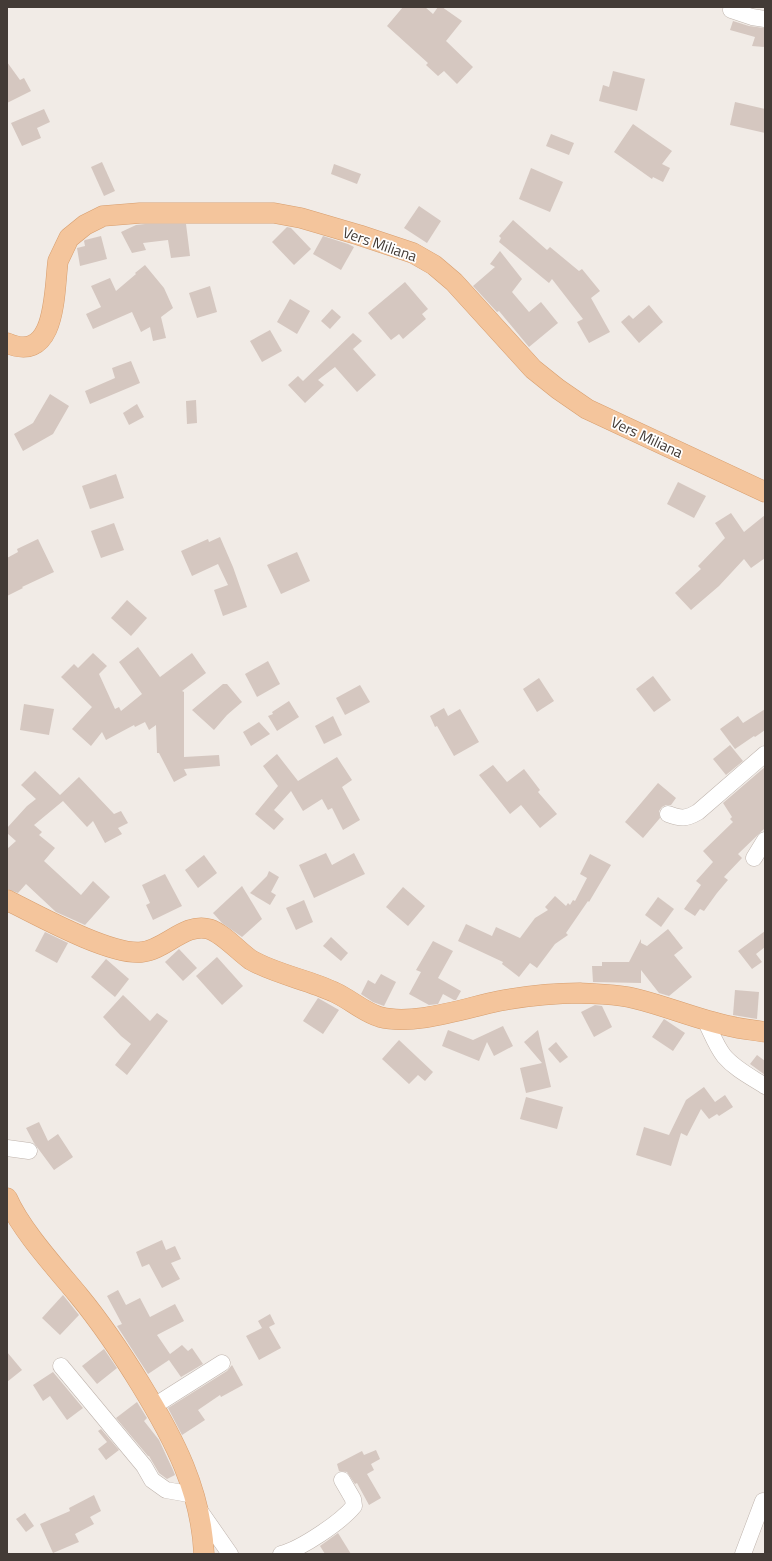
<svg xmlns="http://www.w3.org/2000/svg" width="772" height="1561" viewBox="0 0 772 1561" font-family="'Titillium Web',sans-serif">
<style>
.building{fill:#d5c7c0}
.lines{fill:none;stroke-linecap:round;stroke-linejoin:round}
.minor-casing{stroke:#bfb4ad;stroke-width:17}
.major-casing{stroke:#d79e6e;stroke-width:21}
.minor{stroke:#fff;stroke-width:16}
.major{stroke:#f4c59c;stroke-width:20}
.labels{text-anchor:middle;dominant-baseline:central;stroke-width:3.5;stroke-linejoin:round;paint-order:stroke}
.street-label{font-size:15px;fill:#433b36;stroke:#fff}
</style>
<rect width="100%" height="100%" fill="#f1ebe6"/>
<!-- building -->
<g class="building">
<path d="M403 7H425L433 14 438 7H442L462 21 446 41 473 67 457 84 444 71 438 76 426 65 428 63 387 26Z"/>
<path d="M733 21 749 26 765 28V47L752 46 755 37 730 30Z"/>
<path d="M7 62 20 80 24 78 31 91 7 103Z"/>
<path d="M613 71 645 79 637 111 599 101 603 85 609 87Z"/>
<path d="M735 102 765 109V133L730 125Z"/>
<path d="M44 109 50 122 37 128 41 138 22 146 11 123Z"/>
<path d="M633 124 672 151 662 164 670 168 663 182 653 177 652 179 614 152Z"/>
<path d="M551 134 574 143 569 155 546 146Z"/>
<path d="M102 162 115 191 104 196 91 167Z"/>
<path d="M334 164 361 174 357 184 331 174Z"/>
<path d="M531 168 563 182 550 212 519 199Z"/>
<path d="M419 206 441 221 427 243 404 228Z"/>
<path d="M513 220 547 250 550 247 579 271 582 269 600 291 591 298 610 332 589 343 577 322 583 319 552 279 549 283 499 242 501 238 499 236Z"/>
<path d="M145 224H186L190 256 171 258 168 240 143 243 146 250 132 253 121 232 136 225Z"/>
<path d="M287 227 291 228 311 249 294 265 272 242Z"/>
<path d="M101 236 107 259 80 266 77 248 85 246 84 241 85 240Z"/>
<path d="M323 236 348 244 354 247 341 270 313 254Z"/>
<path d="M500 251 522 279 512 292 529 312 541 302 558 323 529 347 499 311 497 312 473 286 495 267 490 264Z"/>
<path d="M145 265 164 288 173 308 161 317 166 338 153 341 150 327 141 332 132 312 93 329 86 314 101 307 91 286 110 278 116 291 136 274 135 273Z"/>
<path d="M405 282 428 309 422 314 426 319 403 339 399 334 391 340 368 313Z"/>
<path d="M210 286 217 312 197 318 189 293Z"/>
<path d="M290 299 310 311 297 334 277 322Z"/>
<path d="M649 305 663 322 639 343 621 322 629 315 633 319Z"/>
<path d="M332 309 341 317 330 329 321 321Z"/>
<path d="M270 330 282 351 262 362 250 341Z"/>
<path d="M353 333 362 341 353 349 376 375 357 392 335 367 318 380 324 385 305 403 288 385 298 376 303 381Z"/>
<path d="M131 361 140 383 90 404 85 391 115 378 112 368Z"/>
<path d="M50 394 69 406 53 434 23 451 14 434 33 423Z"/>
<path d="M196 400 197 423 187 424 186 401Z"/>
<path d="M137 404 144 417 129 425 123 413Z"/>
<path d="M116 474 124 498 90 509 82 486Z"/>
<path d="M678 482 706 496 694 518 667 504Z"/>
<path d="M731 513 744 532 765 515V558L751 568 744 559 719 586 691 610 675 593 701 569 698 566 725 538 715 523Z"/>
<path d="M114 523 124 550 101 558 91 531Z"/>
<path d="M220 537 233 567 247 607 223 616 214 590 228 585 218 564 192 576 181 551 208 539 209 542Z"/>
<path d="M38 539 54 572 22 587 23 588 7 596V558L18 552 17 549Z"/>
<path d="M297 552 310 581 281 594 267 565Z"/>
<path d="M127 600 147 618 131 636 111 618Z"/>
<path d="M138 647 160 677 192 653 206 673 182 691 184 692V757L219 755 220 766 184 769 187 775 174 782 159 753H157L156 725 149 730 145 722 135 727 134 725 106 740 102 732 91 746 72 729 92 707 61 677 74 664 78 668 93 653 107 666 99 674 115 709 119 707 121 711 142 694 119 662Z"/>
<path d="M268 661 280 684 257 697 245 674Z"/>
<path d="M653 676 671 700 654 712 636 689Z"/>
<path d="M539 678 554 701 537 712 523 689Z"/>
<path d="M223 684H227L242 702 227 715 214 730 192 710Z"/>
<path d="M360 685 370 702 345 715 336 698Z"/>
<path d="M289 701 299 717 277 731 268 716 273 714 272 712Z"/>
<path d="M24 704 54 709 49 735 20 730Z"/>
<path d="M444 708 448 716 460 709 479 742 454 756 437 726 435 727 430 716Z"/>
<path d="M765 709V730L755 737 754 736 735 749 720 729 738 716 743 723Z"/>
<path d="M333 716 342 735 324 744 315 726Z"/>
<path d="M259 722 270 734 251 746 243 732Z"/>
<path d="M730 745 743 761 726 775 713 759Z"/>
<path d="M277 754 298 781 337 757 352 780 342 787 360 820 343 830 332 808 328 810 322 799 303 811 291 791 274 810 284 819 274 830 255 814 278 786 263 766Z"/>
<path d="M493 765 507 782 524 769 540 790 538 792 557 814 540 828 521 805 510 814 479 775Z"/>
<path d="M765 767V828L738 854 742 858 724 877 728 880 717 893 704 911 700 909 695 916 684 909 701 885 696 881 713 862 703 851 733 822 730 819 732 817 723 803Z"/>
<path d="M35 771 60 795 79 777 114 814 121 811 128 823 118 828 122 834 105 843 93 821 87 827 63 801 34 825 42 832 39 835 55 848 44 861 81 895 93 881 110 897 85 925 56 912 26 884 18 893 7 889V849L16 841 7 833V828L27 806 36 799 21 785Z"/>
<path d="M658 783 676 798 671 805H666L662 807 659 811 660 818 643 838 625 822Z"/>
<path d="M326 853 332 865 354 853 365 874 314 898 299 865Z"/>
<path d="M590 854 611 865 589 902 588 901 566 933 568 935 555 944 537 968 530 963 519 977 502 964 503 962 458 941 466 924 492 936 496 927 520 938 535 918 548 910 545 907 555 896 566 906 568 903 570 905 573 900 575 901 587 878 580 874Z"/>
<path d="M204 855 217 873 198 888 185 870Z"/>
<path d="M269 871 279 877 271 892 276 895 270 905 250 893 267 876Z"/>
<path d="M165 874 182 906 153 920 146 905 150 903 142 885Z"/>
<path d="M242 886 262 919 242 937 222 923 213 913Z"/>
<path d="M403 887 425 906 408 926 386 907Z"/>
<path d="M658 897 674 909 661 927 645 915Z"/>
<path d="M304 900 313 922 296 930 286 908Z"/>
<path d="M668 929 683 948 674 955 692 977 669 996 659 993 641 970V983L593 982 592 966H602V962H629L641 939V943L647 946Z"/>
<path d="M765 931V947L756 954 762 962 752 969 738 951Z"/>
<path d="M45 932 68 943 57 963 35 951Z"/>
<path d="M331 937 348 953 341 961 323 946Z"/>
<path d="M433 941 453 951 438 978 461 991 456 1000H454L443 994 438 1004 429 1005 409 994 421 972 416 970Z"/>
<path d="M179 949 197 968 183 981 165 962Z"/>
<path d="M217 957 243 986 222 1005 196 976Z"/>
<path d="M106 959 129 979 115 997 91 977Z"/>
<path d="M381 974 396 982 384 1006 373 1002 361 994 368 980 375 984Z"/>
<path d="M735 990 759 992 757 1019 733 1015Z"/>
<path d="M123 995 150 1021 157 1013 168 1021 127 1075 115 1065 131 1044 121 1036 103 1017Z"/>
<path d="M318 998 339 1010 323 1034 303 1021Z"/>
<path d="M595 1005 602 1006 612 1027 594 1037 581 1012Z"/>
<path d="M664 1019 685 1033 673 1051 652 1037Z"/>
<path d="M503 1026 513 1046 494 1056 487 1042 479 1061 442 1046 448 1030 473 1040Z"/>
<path d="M538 1030 551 1087 526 1093 520 1068 542 1063 524 1042Z"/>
<path d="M399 1040 433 1072 425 1081 418 1075 409 1084 382 1059Z"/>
<path d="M556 1042 568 1057 560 1063 548 1049Z"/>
<path d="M757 1055 765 1061V1075L750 1064Z"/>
<path d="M704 1087 715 1102 725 1095 733 1107 719 1116 717 1114 709 1119 701 1109 687 1136 681 1133 671 1166 636 1155 644 1127 669 1135 686 1100Z"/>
<path d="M526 1097 563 1107 557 1129 520 1119Z"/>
<path d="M39 1122 48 1141 58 1134 73 1157 54 1170 34 1143 26 1128Z"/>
<path d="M162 1240 166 1250 175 1246 181 1259 171 1263 180 1279 162 1288 149 1264 142 1267 136 1252Z"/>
<path d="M118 1290 126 1305 140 1298 150 1317 175 1304 184 1321 157 1335 170 1354 182 1345 188 1351 192 1348 203 1364 181 1377 169 1360 148 1374 117 1326 122 1324 107 1296Z"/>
<path d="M63 1295 79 1315 60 1335 42 1318Z"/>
<path d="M270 1314 275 1324 269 1327 281 1348 259 1360 246 1336 262 1328 258 1321Z"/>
<path d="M104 1349 117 1368 97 1384 82 1366Z"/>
<path d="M7 1352 22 1370 7 1382Z"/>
<path d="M232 1365 243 1385 221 1397 220 1395 198 1410 205 1420 182 1435 168 1408 227 1371Z"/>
<path d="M53 1372 83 1408 67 1420 50 1396 43 1401 33 1385Z"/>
<path d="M137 1402 147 1418 144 1421 159 1440 173 1470 175 1475 167 1479 159 1473 149 1456H148L116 1418Z"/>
<path d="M101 1429 119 1450 106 1460 98 1449 107 1442 98 1431Z"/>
<path d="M376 1450 380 1459 371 1464 374 1470 367 1474 381 1498 369 1505 357 1483 355 1484 347 1472 339 1471 337 1464 362 1451 364 1455Z"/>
<path d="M94 1495 101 1511 90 1517 94 1524 75 1534 79 1542 53 1553 40 1524 70 1511 69 1508Z"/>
<path d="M25 1513 34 1526 26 1532 16 1519Z"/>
<path d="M338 1533 351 1554H325L320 1546Z"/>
</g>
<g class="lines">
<defs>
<g id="minor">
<path d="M731 10 752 17 765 19"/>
<path d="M668 814C681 819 686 819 698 812L765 754"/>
<path d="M754 858 765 840"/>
<path d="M705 1020C711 1032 716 1046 724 1056 735 1069 751 1077 765 1086"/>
<path d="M7 1148 29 1151"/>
<path d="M61 1366 144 1466 152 1480 166 1490 194 1495"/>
<path d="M154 1406 222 1363"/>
<path d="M200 1511 230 1554"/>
<path d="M281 1554C301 1549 341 1522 354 1506L353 1499 342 1480"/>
<path d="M743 1554 763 1501"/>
</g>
<g id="major">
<path d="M7 343C57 365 54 290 58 261L69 238 85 225 103 216 140 213H274L301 218 359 235 413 253 434 265 454 282 533 369 558 389 587 409 765 492"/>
<path d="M7 900C37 915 111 956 142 952 165 950 185 922 209 929 224 934 238 951 251 960 275 974 309 980 334 992 350 999 363 1012 380 1017 414 1026 465 1008 499 1001 526 996 553 993 580 993 596 994 612 994 628 997 662 1004 695 1019 729 1026 741 1029 753 1030 765 1032"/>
<path d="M7 1198C21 1230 56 1268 79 1296 102 1324 122 1354 141 1385 174 1439 201 1490 204 1554"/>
</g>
</defs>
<!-- minor casing -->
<use href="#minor" class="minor-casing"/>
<!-- major casing -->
<use href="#major" class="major-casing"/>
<!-- minor -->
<use href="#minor" class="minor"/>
<!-- major -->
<use href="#major" class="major"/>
</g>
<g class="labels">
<!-- street labels -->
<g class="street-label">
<text transform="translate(380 244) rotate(19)">Vers Miliana</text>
<text transform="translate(647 437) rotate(25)">Vers Miliana</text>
</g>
</g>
<!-- border -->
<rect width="772" height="1561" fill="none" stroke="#433b36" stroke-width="16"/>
</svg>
